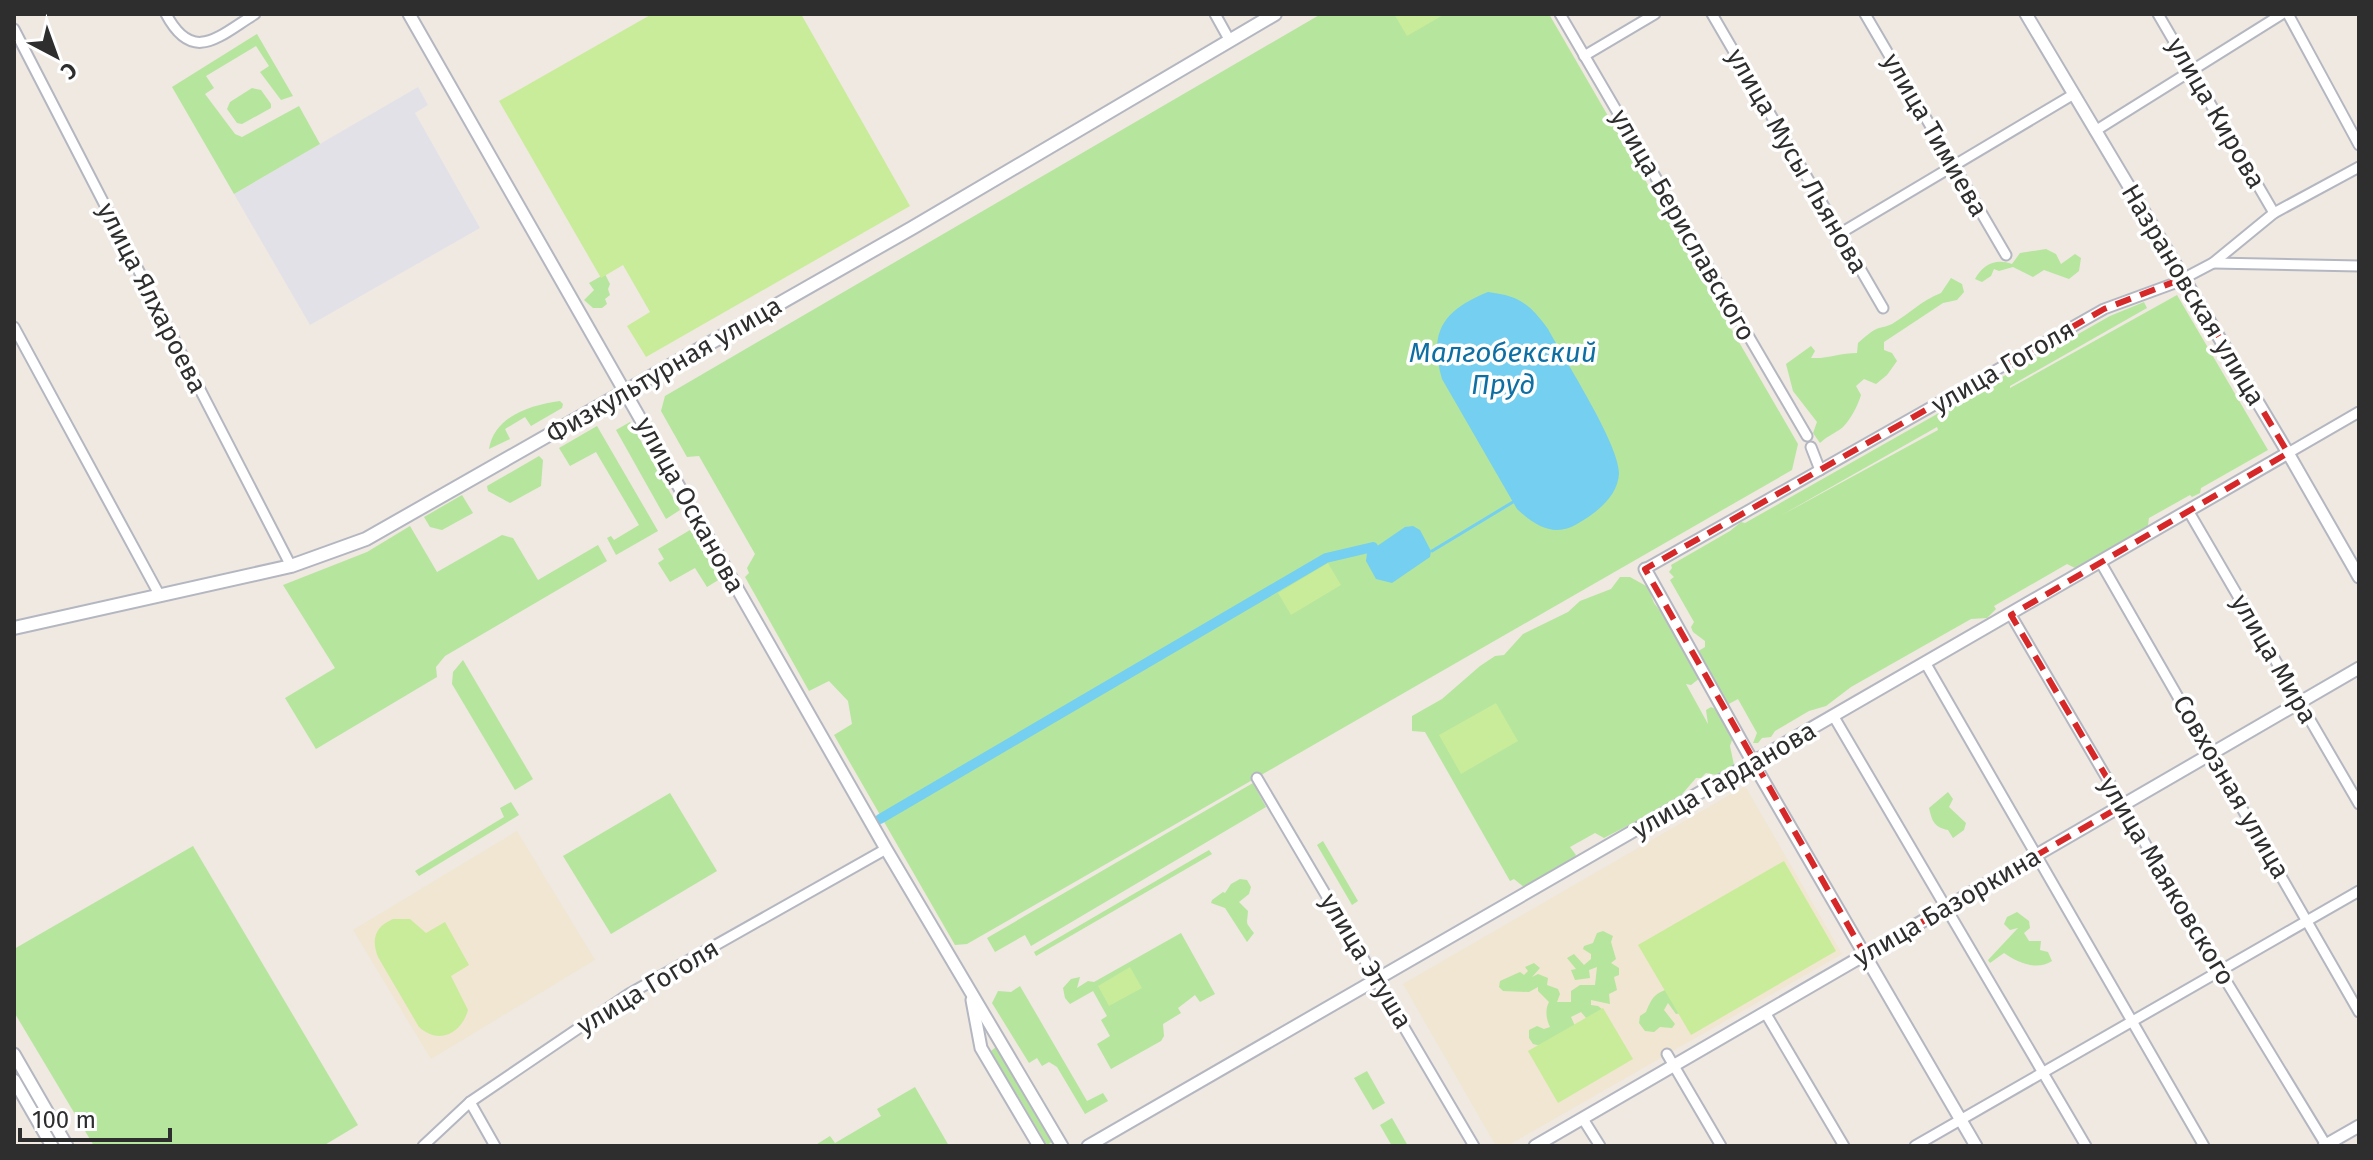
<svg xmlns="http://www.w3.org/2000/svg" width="2373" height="1160" viewBox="0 0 2373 1160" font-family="'Fira Sans',sans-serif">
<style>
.industrial{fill:#e3e1e8}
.education{fill:#f0e6d1}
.green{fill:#b6e59e;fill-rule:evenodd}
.pitch{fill:#c9ec9a}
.water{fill:#75cff0}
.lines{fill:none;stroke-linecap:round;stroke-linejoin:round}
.stream{stroke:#75cff0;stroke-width:3}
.canal{stroke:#75cff0;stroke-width:10}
.minor-casing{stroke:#b4b7c1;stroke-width:13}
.tertiary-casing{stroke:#b4b7c1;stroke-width:15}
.secondary-casing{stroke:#b4b7c1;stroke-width:16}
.minor{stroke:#fff;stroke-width:9}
.tertiary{stroke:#fff;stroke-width:11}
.secondary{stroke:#fff;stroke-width:12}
.marked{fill:none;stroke:#d62828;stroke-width:6;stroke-dasharray:16 10;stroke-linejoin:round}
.labels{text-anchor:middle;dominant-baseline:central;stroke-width:7;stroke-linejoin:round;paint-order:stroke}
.street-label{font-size:26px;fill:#2e2e2e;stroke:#fff}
.water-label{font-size:28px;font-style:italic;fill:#0d6fa3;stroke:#fff}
</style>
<rect width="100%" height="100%" fill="#efe9e1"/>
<!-- industrial -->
<path class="industrial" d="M418 87 428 105 415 113 480 228 310 325 234 194Z"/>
<!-- education -->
<g class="education">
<path d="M1745 786 1842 954 1507 1146H1496L1403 984Z"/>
<path d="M517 831 595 960 431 1059 353 930Z"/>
</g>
<!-- green -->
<g class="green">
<path d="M1321 14H1549L1798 444 1792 470 967 944 955 945 834 735 852 724 848 701 829 681 809 691 745 577 749 573 747 568 755 554 699 456 687 457 661 411 665 396Z"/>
<path d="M257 34 293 96 281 100 260 72 269 66 256 46 206 76 214 88 205 94 235 134 242 137 299 106 320 144 234 194 172 87Z"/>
<path d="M252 88 261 90 271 104V108L242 124 237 123 227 109 230 102Z"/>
<path d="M2046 249 2056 254 2061 264 2075 254 2081 258 2079 271 2069 279 2044 270 2033 277 2013 267 1999 271 1994 269 1991 276 1982 282 1975 279C1983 264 1996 258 2012 264L2020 253Z"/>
<path d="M605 274 610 284 608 289 610 295 605 299 607 304 602 308H593L584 300 594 290 589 283Z"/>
<path d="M1951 278 1962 284 1964 292 1957 300 1943 303 1884 342V350L1892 353 1897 361 1887 375 1876 384 1864 379 1856 386 1861 395C1858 405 1851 419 1843 427 1839 431 1827 436 1820 443L1813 433 1817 422 1793 391 1786 364 1811 346 1815 351 1811 358C1828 359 1840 353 1857 353L1858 343C1864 338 1872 330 1879 328 1883 327 1888 326 1892 324 1909 314 1922 300 1941 293Z"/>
<path d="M2177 295 2268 450 2201 488 2200 493 2192 497 2190 495 2149 518C2148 523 2149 526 2145 530 2136 540 2088 563 2075 568L2067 564 1994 606 1996 609 1987 618 1971 619 1851 687 1826 706 1809 711 1775 731 1771 737 1762 738 1758 743H1753L1757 733 1738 699 1725 706 1695 653 1705 647V641L1693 632 1691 627 1694 622 1670 580 1674 577 1669 572 1672 568 1671 565 1730 531 1741 522 1745 523 2110 316 2144 302 2147 308 2010 386V388ZM1937 427 1938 430 1780 516Z"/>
<path d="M560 401 563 404 562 408 531 426 525 417 505 429 510 439 489 449C494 416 531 405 560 401Z"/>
<path d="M630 422 680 510 666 519 616 430Z"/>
<path d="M597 426 658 531 616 555 607 538 611 536 614 540 639 525 596 452 570 466 559 448Z"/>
<path d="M539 456 543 460 541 486 510 503 488 491 487 486Z"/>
<path d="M462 495 473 513 442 530 430 527 424 517Z"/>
<path d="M410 526 437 572 502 535 513 538 538 580 598 545 607 561 445 656 436 667 437 677 316 749 285 698 335 668 283 585 367 552Z"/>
<path d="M690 530 720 579 707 587 695 568 670 582 658 563 664 559 658 549Z"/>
<path d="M1620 577H1630L1648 587 1654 603 1671 624 1674 634 1700 678 1691 685 1686 684 1708 724 1706 710 1711 707 1723 712 1733 737 1730 746 1734 765 1716 775 1706 773 1701 778H1696L1677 800 1604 838 1595 833 1570 847 1576 855 1572 861 1525 888 1514 879 1510 881 1425 732 1412 731V716L1442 699 1480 666 1495 656 1504 655 1523 634 1568 612 1580 601 1611 589Z"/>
<path d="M463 660 533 779 515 790 452 684 453 672Z"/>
<path d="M1253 783 1266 807 1031 946 1025 935 995 952 987 938Z"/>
<path d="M1948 792 1953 799 1949 807 1966 823 1964 830 1953 838 1948 830C1934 827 1932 821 1929 808Z"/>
<path d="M670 793 717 871 611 934 563 856Z"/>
<path d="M511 802 519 815 419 876 415 871 504 817 500 808Z"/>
<path d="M1323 841 1358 901 1352 905 1317 845Z"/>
<path d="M193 846 358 1125 323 1146H94L14 1012V949Z"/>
<path d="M1209 850 1212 854 1036 956 1034 952Z"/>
<path d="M1240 879 1247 880 1251 887 1249 894 1239 902 1248 911C1247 926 1245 921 1254 933L1247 942 1225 908 1211 903 1212 900 1223 892 1225 893 1231 884Z"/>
<path d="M2017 912 2029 921 2030 928 2024 933 2029 941H2041L2040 950 2048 952 2052 961C2037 971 2018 963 2004 953L1990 963 1988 960 2018 928 2010 930 2004 924 2007 917Z"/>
<path d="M1603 931 1613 936 1611 942 1616 959 1611 963 1619 968V975L1614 977 1617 990 1609 994 1610 1004 1591 1000V1005L1598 1006 1603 1010 1587 1019 1581 1012 1571 1017 1575 1026 1541 1046 1533 1044 1529 1038V1030L1537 1026 1544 1029 1550 1027C1546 1019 1545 1009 1549 1002L1538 991V987L1529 992 1503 991 1499 987 1500 981 1520 972 1524 975 1528 971 1525 967 1534 963 1540 968 1532 977 1538 974 1548 978 1547 985 1558 989 1560 994 1557 1002H1571V991L1580 985H1595L1597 967 1589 970 1590 978 1575 980 1571 970 1576 969 1567 958 1574 954 1584 965 1591 959V954L1583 949 1584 946 1593 943 1597 933Z"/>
<path d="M1181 933 1215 994 1200 1002 1195 995 1178 1008 1181 1013 1163 1024 1164 1036 1161 1041 1111 1069 1097 1044 1110 1036 1101 1020 1107 1016 1093 991 1070 1004 1065 998 1063 988 1071 979 1080 977 1077 988 1088 981 1094 982Z"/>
<path d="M1020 986 1087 1101 1103 1093 1108 1101 1085 1114 1057 1067 1049 1062 1042 1066 1037 1058 1029 1063 992 1003 998 991 1011 992Z"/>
<path d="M1671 988 1682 1013 1676 1014 1668 1003 1664 1010 1675 1024 1672 1028 1660 1027 1654 1032 1645 1031 1639 1023 1640 1016 1646 1012C1652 997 1655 993 1671 988Z"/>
<path d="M996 1047 1052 1142 1047 1145 991 1051Z"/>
<path d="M1367 1071 1385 1103 1373 1110 1354 1078Z"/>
<path d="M915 1087 949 1146H814L830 1136 835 1143 881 1116 877 1109Z"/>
<path d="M1392 1118 1408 1146H1392L1380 1125Z"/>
</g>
<!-- pitch -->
<g class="pitch">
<path d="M652 14H801L910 206 646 357 627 326 650 312 623 265 601 278 499 101Z"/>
<path d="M1394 14H1445L1407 36Z"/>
<path d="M1328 563 1341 585 1291 615 1278 593Z"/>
<path d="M1496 703 1518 741 1461 774 1439 735Z"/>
<path d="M1784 861 1836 951 1691 1035 1638 945Z"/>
<path d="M393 919H410L426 933 445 922 469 965 451 976 468 1010C461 1034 439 1045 419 1027L378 957C371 939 375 927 393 919Z"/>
<path d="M1130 967 1142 988 1109 1006 1098 986Z"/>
<path d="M1603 1008 1633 1059 1558 1103 1528 1051Z"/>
</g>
<!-- water -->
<g class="water">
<path d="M1488 292C1519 296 1529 303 1548 329 1564 359 1619 444 1619 473 1618 497 1596 513 1577 524 1554 538 1534 525 1517 509L1442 379C1428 331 1444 310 1488 292Z"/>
<path d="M1413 526 1420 530 1431 551 1430 557 1392 583 1376 579 1366 561 1367 553 1405 527Z"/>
</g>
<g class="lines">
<!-- stream -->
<path class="stream" d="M1432 551 1513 502"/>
<!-- canal -->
<path class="canal" d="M880 819 1326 558 1373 547"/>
<defs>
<g id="minor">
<path d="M166 14C193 65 219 36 255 14"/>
<path d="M1215 14 1230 41"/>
<path d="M1560 14 1807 436"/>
<path d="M1712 14 1883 308"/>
<path d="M1865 14 2006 255"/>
<path d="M2158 14 2274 213"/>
<path d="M2288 14 2359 145"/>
<path d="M14 29 291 566"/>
<path d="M1584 56 1655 14"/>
<path d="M2095 131 2282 14"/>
<path d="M1839 234 2074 94"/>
<path d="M2213 263 2359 266"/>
<path d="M14 327 160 596"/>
<path d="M1811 447 1820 470"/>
<path d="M2288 453 2359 412"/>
<path d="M2189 512 2359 804"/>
<path d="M2101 563 2359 1012"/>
<path d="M1645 569 2104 309 2175 283 2213 263 2274 213 2359 167"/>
<path d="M2011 615 2220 971 2326 1145"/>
<path d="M1926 664 2204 1146"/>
<path d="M1834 717 2086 1146"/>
<path d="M1257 778 1474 1146"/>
<path d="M1766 1014 1844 1146"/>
<path d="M1667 1054 1721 1146"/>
<path d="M470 1102 495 1146"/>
<path d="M1583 1119 1600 1146"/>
<path d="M423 1146 470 1102 629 994 886 849"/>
<path d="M1915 1146 2359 891"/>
</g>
<g id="tertiary">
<path d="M409 14 886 849 1062 1146"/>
<path d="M2026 14 2288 453 2359 577"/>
<path d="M1645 569 1760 775 1976 1146"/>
<path d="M972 1000 981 1048 1039 1146"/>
<path d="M14 1054 67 1146"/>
<path d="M14 1080 52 1146"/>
<path d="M1088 1146 2288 453"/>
<path d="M1535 1146 2359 668"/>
<path d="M2324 1146 2359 1126"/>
</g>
<path id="secondary" d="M14 628 291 566 366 539 912 228 1275 14"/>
</defs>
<!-- minor casing -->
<use href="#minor" class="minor-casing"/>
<!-- tertiary casing -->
<use href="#tertiary" class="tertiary-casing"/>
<!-- secondary casing -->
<use href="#secondary" class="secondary-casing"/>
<!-- minor -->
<use href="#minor" class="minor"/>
<!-- tertiary -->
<use href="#tertiary" class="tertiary"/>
<!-- secondary -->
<use href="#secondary" class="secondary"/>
</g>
<!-- marked area -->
<path class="marked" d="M2184 278 2288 453 2011 615 2123 805 1865 955 1645 569 2104 309Z"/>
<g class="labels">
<!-- street labels -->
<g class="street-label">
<text transform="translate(2216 113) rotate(60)">улица Кирова</text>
<text transform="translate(1935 135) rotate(60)">улица Тимиева</text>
<text transform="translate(1797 161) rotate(60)">улица Мусы Льянова</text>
<text transform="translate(1683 225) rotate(60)">улица Бериславского</text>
<text transform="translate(2193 295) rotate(59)">Назрановская улица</text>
<text transform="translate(152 298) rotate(63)">улица Ялхароева</text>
<text transform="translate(2003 367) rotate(-30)">улица Гоголя</text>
<text transform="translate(664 370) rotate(-30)">Физкультурная улица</text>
<text transform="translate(690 505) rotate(61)">улица Осканова</text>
<text transform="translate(2274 659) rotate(60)">улица Мира</text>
<text transform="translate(1724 780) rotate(-30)">улица Гарданова</text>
<text transform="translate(2231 787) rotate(60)">Совхозная улица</text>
<text transform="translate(2167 881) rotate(59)">улица Маяковского</text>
<text transform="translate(1947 907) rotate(-30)">улица Базоркина</text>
<text transform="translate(1366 961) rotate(59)">улица Этуша</text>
<text transform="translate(648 987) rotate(-31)">улица Гоголя</text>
</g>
<!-- water labels -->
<g class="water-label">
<text x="1503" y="352">Малгобекский<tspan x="1503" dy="32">Пруд</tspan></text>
</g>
</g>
<!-- border -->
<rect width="2373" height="1160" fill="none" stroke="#2e2e2e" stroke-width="32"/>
<!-- north arrow -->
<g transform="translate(56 56) rotate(139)" stroke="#ffffff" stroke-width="6" paint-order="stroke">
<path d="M0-6L14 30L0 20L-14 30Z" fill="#2e2e2e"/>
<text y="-12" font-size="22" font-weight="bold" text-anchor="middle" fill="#2e2e2e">С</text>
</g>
<!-- scale -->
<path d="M20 1128v12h150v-12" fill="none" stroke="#2e2e2e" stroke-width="4"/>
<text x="32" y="1128" font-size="24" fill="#2e2e2e" stroke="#ffffff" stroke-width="6" paint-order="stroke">100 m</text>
</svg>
